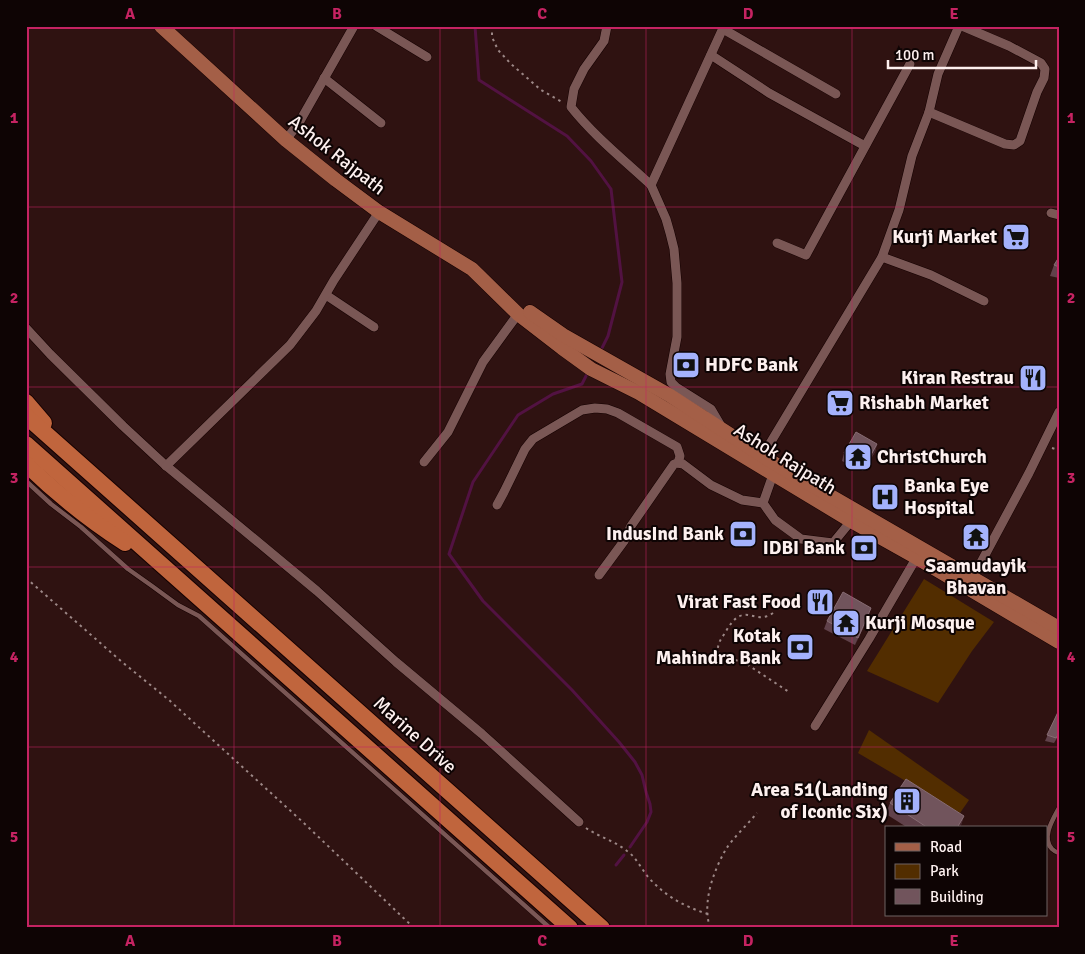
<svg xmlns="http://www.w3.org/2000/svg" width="1085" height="954" viewBox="0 0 1085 954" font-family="Signika,sans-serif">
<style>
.green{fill:#522d00}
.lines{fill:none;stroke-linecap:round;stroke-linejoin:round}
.stream{stroke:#521242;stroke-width:3}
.lane-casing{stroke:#150001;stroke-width:5.5}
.street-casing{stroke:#150001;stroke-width:10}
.primary-casing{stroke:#150001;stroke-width:15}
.highway-casing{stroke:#150001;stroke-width:18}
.path{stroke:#9c8786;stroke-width:2;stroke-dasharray:2.5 4;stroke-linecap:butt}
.lane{stroke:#7a5755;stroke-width:4.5}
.street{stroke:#7a5755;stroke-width:9}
.primary{stroke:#a45f47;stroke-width:14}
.highway{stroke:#c0653d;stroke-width:16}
.wall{fill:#60414a}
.shaded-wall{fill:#45262c}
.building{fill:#71545c;stroke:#876c73}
.grid{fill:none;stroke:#c52362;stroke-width:1;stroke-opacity:0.55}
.labels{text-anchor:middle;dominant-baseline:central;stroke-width:4;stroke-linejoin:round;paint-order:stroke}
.street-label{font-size:19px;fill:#fdf0ef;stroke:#0e0404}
.poi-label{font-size:19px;font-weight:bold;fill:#fdf0ef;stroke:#0e0404;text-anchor:end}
.neatline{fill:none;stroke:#c52362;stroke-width:2}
.grid-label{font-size:16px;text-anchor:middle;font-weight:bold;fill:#c52362}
</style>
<rect width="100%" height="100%" fill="#2f1211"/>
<!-- green -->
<g class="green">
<path d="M924 579 994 622 972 651 938 703 867 671Z"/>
<path d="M869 730 969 800 960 813 858 753Z"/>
</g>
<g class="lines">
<!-- stream -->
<g class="stream">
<path d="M475 26 479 80 567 136 591 161 611 189 622 282 608 336 600 352"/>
<path d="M588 372 582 384 553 394 518 415 473 482 449 554 483 601 572 690 619 742 635 762 642 775 646 792 650 804 651 812 647 822 630 847"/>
<path d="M616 865 624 855"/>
</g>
<defs>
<g id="lane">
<path d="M26 481 51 504 81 527 128 569 152 586 178 605 199 616 550 928"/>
<path d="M1059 808C1053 819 1041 838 1052 849 1054 851 1056 852 1059 853"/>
</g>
<g id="street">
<path d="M376 26 427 57"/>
<path d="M607 26 604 41 584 69 574 89 571 107C594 136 624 160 651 185"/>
<path d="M723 29 836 94"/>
<path d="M711 55 769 93 865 146"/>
<path d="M324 78 381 123"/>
<path d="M929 112 1005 144 1014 145 1020 141 1037 92 1044 78 1045 69 1041 63 1009 46 962 26"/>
<path d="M286 140 300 121 354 26"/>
<path d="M1051 213 1059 215"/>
<path d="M777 243 806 255 910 64"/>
<path d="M882 257 931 275 984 301"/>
<path d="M326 295 374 327"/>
<path d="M26 328 50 354 123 426 164 464 317 591 396 662 482 734 579 822"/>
<path d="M721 426 711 409 676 387 671 382 670 374 677 337V283L674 249 670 233 666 219 651 185 724 26"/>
<path d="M763 455 882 257 899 210 912 156 929 112 938 74 959 26"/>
<path d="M424 462 448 432 483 362 518 314"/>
<path d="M166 466 290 345 316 311 334 280 379 212"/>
<path d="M775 469 763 503 775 520 801 539 833 543 851 521"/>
<path d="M497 505 504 492 525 449 533 439 582 410 595 408 607 409 618 413 677 447 680 456 678 463"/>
<path d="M599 575 624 541 631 526 674 464 678 463 683 464 711 485 742 500 763 503"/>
<path d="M970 583 1029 473 1059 412"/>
<path d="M815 726 869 639 918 555"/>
</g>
<g id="primary">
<path d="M161 26 286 140 336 180 379 212 472 269 518 314 562 348 591 369 639 393 851 521 917 558 1059 642"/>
<path d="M530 312 563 335 669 395 777 465 1059 628"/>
</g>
<g id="highway">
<path d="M26 402 44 423"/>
<path d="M26 416 602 928"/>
<path d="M26 444 570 928"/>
<path d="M26 464C56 493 89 520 125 543"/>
</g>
</defs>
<!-- lane casing -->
<use href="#lane" class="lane-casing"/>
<!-- street casing -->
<use href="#street" class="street-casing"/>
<!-- primary casing -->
<use href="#primary" class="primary-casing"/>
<!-- highway casing -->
<use href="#highway" class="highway-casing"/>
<!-- path -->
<g class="path">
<path d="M492 26V37L498 50 511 64 541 90 562 102"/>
<path d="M1052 448 1059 450"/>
<path d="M26 578 122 662 169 700 306 825 414 928"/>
<path d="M773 613C754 627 744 598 725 633 721 639 717 644 718 652L722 656 745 663 789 692"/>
<path d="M586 828C599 837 615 841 627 851 637 858 641 869 649 878 665 896 685 907 708 914"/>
<path d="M710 928C702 902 713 872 726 849 734 837 747 825 757 813"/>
</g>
<!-- lane -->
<use href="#lane" class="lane"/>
<!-- street -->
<use href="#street" class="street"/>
<!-- primary -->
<use href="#primary" class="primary"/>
<!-- highway -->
<use href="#highway" class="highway"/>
</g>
<!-- wall -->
<g class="wall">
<path d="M1059 257V278L1050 276 1054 265Z"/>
<path d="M877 444 875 452 863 471 842 461 844 453Z"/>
<path d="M869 616 855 645 824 629 827 621Z"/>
<path d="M1059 710V735L1054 743 1045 741Z"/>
<path d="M890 803 964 816 960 828H908L886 814Z"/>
</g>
<!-- shaded-wall -->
<g class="shaded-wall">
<path d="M877 444 875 452 863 471 866 464Z"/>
<path d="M871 608 869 616 855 645 858 638Z"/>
<path d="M964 816 960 828H957Z"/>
</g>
<!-- building -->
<g class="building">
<path d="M1059 257V267L1054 265Z"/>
<path d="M856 432 877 444 866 464 844 453Z"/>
<path d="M843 592 871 608 858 638 827 621Z"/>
<path d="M1059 710V733L1056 738 1047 735Z"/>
<path d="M906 779 964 816 957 828H928L890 803Z"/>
</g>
<!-- grid -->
<path class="grid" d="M234 26V928M440 26V928M646 26V928M852 26V928M26 207H1059M26 387H1059M26 567H1059M26 747H1059"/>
<!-- icons -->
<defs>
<symbol id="supermarket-square" viewBox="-11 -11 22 22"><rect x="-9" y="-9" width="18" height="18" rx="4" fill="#a4b2fc" stroke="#0e0404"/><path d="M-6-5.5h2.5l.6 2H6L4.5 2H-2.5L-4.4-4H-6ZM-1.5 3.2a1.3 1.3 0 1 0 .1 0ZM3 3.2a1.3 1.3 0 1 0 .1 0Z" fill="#111"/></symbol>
<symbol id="bank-square" viewBox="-11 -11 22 22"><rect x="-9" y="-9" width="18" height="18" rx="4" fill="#a4b2fc" stroke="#0e0404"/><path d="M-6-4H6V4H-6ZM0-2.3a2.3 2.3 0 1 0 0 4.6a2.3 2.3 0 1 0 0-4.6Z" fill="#111"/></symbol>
<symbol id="restaurant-square" viewBox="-11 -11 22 22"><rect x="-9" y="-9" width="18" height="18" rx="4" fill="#a4b2fc" stroke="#0e0404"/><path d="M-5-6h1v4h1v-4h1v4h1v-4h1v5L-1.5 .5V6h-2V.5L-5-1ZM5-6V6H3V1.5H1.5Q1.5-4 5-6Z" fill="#111"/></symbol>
<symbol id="temple-square" viewBox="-11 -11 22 22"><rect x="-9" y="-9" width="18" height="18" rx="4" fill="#a4b2fc" stroke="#0e0404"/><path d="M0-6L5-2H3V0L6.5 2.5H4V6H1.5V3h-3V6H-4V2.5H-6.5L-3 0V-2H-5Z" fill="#111"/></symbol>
<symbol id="hospital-square" viewBox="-11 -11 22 22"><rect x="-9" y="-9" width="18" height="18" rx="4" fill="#a4b2fc" stroke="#0e0404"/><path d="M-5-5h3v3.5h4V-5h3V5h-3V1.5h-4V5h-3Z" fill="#111"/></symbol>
<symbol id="building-square" viewBox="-11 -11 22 22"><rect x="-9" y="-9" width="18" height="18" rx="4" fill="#a4b2fc" stroke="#0e0404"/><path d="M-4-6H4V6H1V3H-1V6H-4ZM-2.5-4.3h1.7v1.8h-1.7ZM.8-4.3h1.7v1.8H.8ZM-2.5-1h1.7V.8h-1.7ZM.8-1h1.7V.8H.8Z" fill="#111"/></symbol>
</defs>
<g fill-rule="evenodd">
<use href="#supermarket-square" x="1000" y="221" width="32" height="32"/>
<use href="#bank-square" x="670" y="349" width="32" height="32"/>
<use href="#restaurant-square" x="1017" y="362" width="32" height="32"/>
<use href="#supermarket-square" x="824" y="387" width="32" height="32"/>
<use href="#temple-square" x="842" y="441" width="32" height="32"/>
<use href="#hospital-square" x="869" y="481" width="32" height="32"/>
<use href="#bank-square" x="727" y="518" width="32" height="32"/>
<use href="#temple-square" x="960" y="521" width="32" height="32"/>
<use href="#bank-square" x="848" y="532" width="32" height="32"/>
<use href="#restaurant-square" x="804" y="586" width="32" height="32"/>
<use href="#temple-square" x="830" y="607" width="32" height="32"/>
<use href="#bank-square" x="784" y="631" width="32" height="32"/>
<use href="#building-square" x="891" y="785" width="32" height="32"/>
</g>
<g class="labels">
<!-- street labels -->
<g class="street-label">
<text transform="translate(337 155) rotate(38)">Ashok Rajpath</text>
<text transform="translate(785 459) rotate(32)">Ashok Rajpath</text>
<text transform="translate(415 735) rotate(42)">Marine Drive</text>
</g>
<!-- poi labels -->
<g class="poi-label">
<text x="997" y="237">Kurji Market</text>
<text x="705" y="365" text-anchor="start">HDFC Bank</text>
<text x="1014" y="378">Kiran Restrau</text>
<text x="859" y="403" text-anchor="start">Rishabh Market</text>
<text x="877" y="457" text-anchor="start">ChristChurch</text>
<text x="904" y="486" text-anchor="start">Banka Eye<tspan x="904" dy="22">Hospital</tspan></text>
<text x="724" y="534">IndusInd Bank</text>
<text x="845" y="548">IDBI Bank</text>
<text x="976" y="566" text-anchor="middle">Saamudayik<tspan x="976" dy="22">Bhavan</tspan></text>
<text x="801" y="602">Virat Fast Food</text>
<text x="865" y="623" text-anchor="start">Kurji Mosque</text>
<text x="781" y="636">Kotak<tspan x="781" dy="22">Mahindra Bank</tspan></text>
<text x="888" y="790">Area 51(Landing<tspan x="888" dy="22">of Iconic Six)</tspan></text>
</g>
</g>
<!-- border -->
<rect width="1085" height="954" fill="none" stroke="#0e0404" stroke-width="55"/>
<!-- legend -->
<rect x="885" y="826" width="162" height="90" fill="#0e0404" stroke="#6e6262"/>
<rect x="895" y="843" width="25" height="8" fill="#a45f47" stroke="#6e6262"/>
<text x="930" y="852" font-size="15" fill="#fdf0ef">Road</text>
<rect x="895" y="864" width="25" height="15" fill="#522d00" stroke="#6e6262"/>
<text x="930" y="876" font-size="15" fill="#fdf0ef">Park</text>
<rect x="895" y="889" width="25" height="15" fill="#71545c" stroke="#6e6262"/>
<text x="930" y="902" font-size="15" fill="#fdf0ef">Building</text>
<!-- scale -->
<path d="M888 60v8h148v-8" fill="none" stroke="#fdf0ef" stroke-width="2.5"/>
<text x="895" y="60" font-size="15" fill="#fdf0ef" stroke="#0e0404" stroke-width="4" paint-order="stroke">100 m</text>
<rect x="28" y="28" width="1030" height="898" class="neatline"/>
<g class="grid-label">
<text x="130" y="19">A</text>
<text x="337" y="19">B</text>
<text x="542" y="19">C</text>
<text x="748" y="19">D</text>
<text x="954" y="19">E</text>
<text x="14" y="123">1</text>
<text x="1071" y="123">1</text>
<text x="14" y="303">2</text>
<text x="1071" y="303">2</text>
<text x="14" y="483">3</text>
<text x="1071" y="483">3</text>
<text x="14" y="662">4</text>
<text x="1071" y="662">4</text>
<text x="14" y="842">5</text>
<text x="1071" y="842">5</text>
<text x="130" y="946">A</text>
<text x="337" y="946">B</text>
<text x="542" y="946">C</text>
<text x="748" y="946">D</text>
<text x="954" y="946">E</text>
</g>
</svg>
